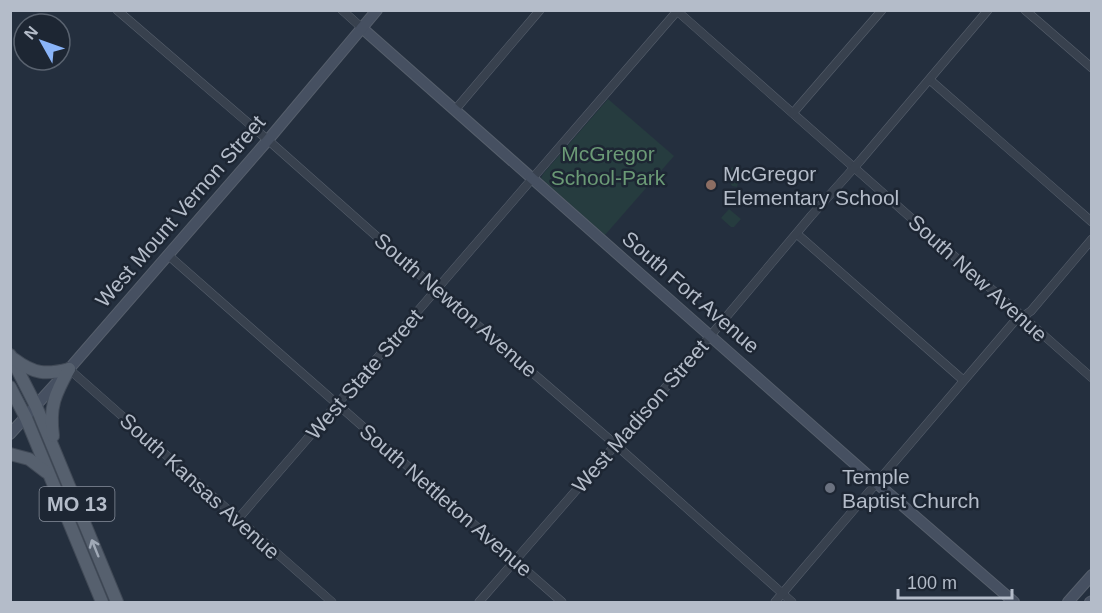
<svg xmlns="http://www.w3.org/2000/svg" width="1102" height="613" viewBox="0 0 1102 613" font-family="Helvetica,sans-serif">
<style>
.green{fill:#263c3f}
.lines{fill:none;stroke-linecap:round;stroke-linejoin:round}
.street-casing{stroke:#565f6c;stroke-width:9}
.secondary-casing{stroke:#565f6c;stroke-width:12}
.primary-casing{stroke:#414a57;stroke-width:14}
.street{stroke:#38414e;stroke-width:8}
.secondary{stroke:#465061;stroke-width:10}
.primary{stroke:#56606e;stroke-width:12}
.oneway{stroke:#a1aab7}
.education-dot{fill:#8d6e63;stroke:#1d2633;stroke-width:2}
.worship-dot{fill:#6b7280;stroke:#1d2633;stroke-width:2}
.labels{text-anchor:middle;dominant-baseline:central;stroke-width:5;stroke-linejoin:round;paint-order:stroke}
.shield{fill:#1d2633;stroke:#878f9c;stroke-width:1.5}
.shield-label{font-size:20px;font-weight:bold;fill:#b4bcc9}
.park-label{font-size:21px;fill:#6b9a76;stroke:#1d2633}
.poi-label{font-size:21px;fill:#b4bcc9;stroke:#1d2633;text-anchor:start}
.street-label{font-size:21px;fill:#b4bcc9;stroke:#1d2633}
</style>
<rect width="100%" height="100%" fill="#242f3e"/>
<!-- green -->
<g class="green">
<path d="M608 99 674 156 605 235 541 178 543 174Z"/>
<path d="M732 167 741 171 737 187 732 186 726 177Z"/>
<path d="M729 209 741 219 734 227H731L721 218Z"/>
</g>
<g class="lines">
<defs>
<g id="street">
<path d="M117 10 268 140 437 290 616 445 792 602"/>
<path d="M342 10 362 28"/>
<path d="M676 10 1092 378"/>
<path d="M1025 10 1092 68"/>
<path d="M930 80 1092 222"/>
<path d="M455 110 540 10"/>
<path d="M793 113 882 10"/>
<path d="M797 234 963 380"/>
<path d="M168 255 562 602"/>
<path d="M69 369 332 602"/>
<path d="M238 519 678 10"/>
<path d="M479 602 711 335 811 216 860 161 988 10"/>
<path d="M775 602 1013 323 1031 311 1092 239"/>
</g>
<g id="secondary">
<path d="M362 28 872 479 1014 602"/>
<path d="M10 434 69 369 268 140 377 10"/>
<path d="M1068 602 1092 575"/>
<path d="M1090 602 1092 601"/>
</g>
<g id="primary">
<path d="M10 355 36 406 117 602"/>
<path d="M14 359C34 374 46 375 69 369"/>
<path d="M10 387 26 418 102 602"/>
<path d="M53 436C49 407 55 394 69 369"/>
<path d="M10 454 29 459 46 472"/>
</g>
</defs>
<!-- street casing -->
<use href="#street" class="street-casing"/>
<!-- secondary casing -->
<use href="#secondary" class="secondary-casing"/>
<!-- primary casing -->
<use href="#primary" class="primary-casing"/>
<!-- street -->
<use href="#street" class="street"/>
<!-- secondary -->
<use href="#secondary" class="secondary"/>
<!-- primary -->
<use href="#primary" class="primary"/>
</g>
<!-- one-way arrows -->
<defs><path id="oneway-shaft" d="M-6 0H5M1.5-3L5.5 0L1.5 3" fill="none" stroke-width="1.6" stroke-linecap="round" stroke-linejoin="round" transform="scale(1.5)"/></defs>
<use class="oneway" href="#oneway-shaft" transform="translate(95 548) rotate(-112)"/>
<!-- markers -->
<circle class="education-dot" cx="711" cy="185" r="6"/>
<circle class="worship-dot" cx="830" cy="488" r="6"/>
<g class="labels">
<!-- shield labels -->
<rect class="shield" x="39.5" y="487" width="75" height="34" rx="4.5"/>
<g class="shield-label">
<text x="77" y="504">MO 13</text>
</g>
<!-- park labels -->
<g class="park-label">
<text x="608" y="153">McGregor<tspan x="608" dy="24">School-Park</tspan></text>
</g>
<!-- poi labels -->
<g class="poi-label">
<text x="723" y="173">McGregor<tspan x="723" dy="24">Elementary School</tspan></text>
<text x="842" y="476">Temple<tspan x="842" dy="24">Baptist Church</tspan></text>
</g>
<!-- street labels -->
<g class="street-label">
<text transform="translate(180 211) rotate(-49)">West Mount Vernon Street</text>
<text transform="translate(978 278) rotate(42)">South New Avenue</text>
<text transform="translate(691 292) rotate(41)">South Fort Avenue</text>
<text transform="translate(456 305) rotate(41)">South Newton Avenue</text>
<text transform="translate(364 374) rotate(-49)">West State Street</text>
<text transform="translate(640 416) rotate(-49)">West Madison Street</text>
<text transform="translate(200 486) rotate(42)">South Kansas Avenue</text>
<text transform="translate(446 500) rotate(41)">South Nettleton Avenue</text>
</g>
</g>
<!-- border -->
<rect width="1102" height="613" fill="none" stroke="#b4bcc9" stroke-width="24"/>
<!-- north arrow -->
<g transform="translate(42 42) rotate(310)"><circle r="28" fill="#1d2633" stroke="#59626f" stroke-width="1.5"/>
<path d="M0-4.5L10 22L0 15L-10 22Z" fill="#8ab4f8"/>
<text y="-9" font-size="16" font-weight="bold" text-anchor="middle" fill="#b4bcc9">N</text>
</g>
<!-- scale -->
<path d="M898 589v9h114v-9" fill="none" stroke="#b4bcc9" stroke-width="3"/>
<text x="907" y="589" font-size="18" fill="#b4bcc9" stroke="#1d2633" stroke-width="4.5" paint-order="stroke">100 m</text>
</svg>
